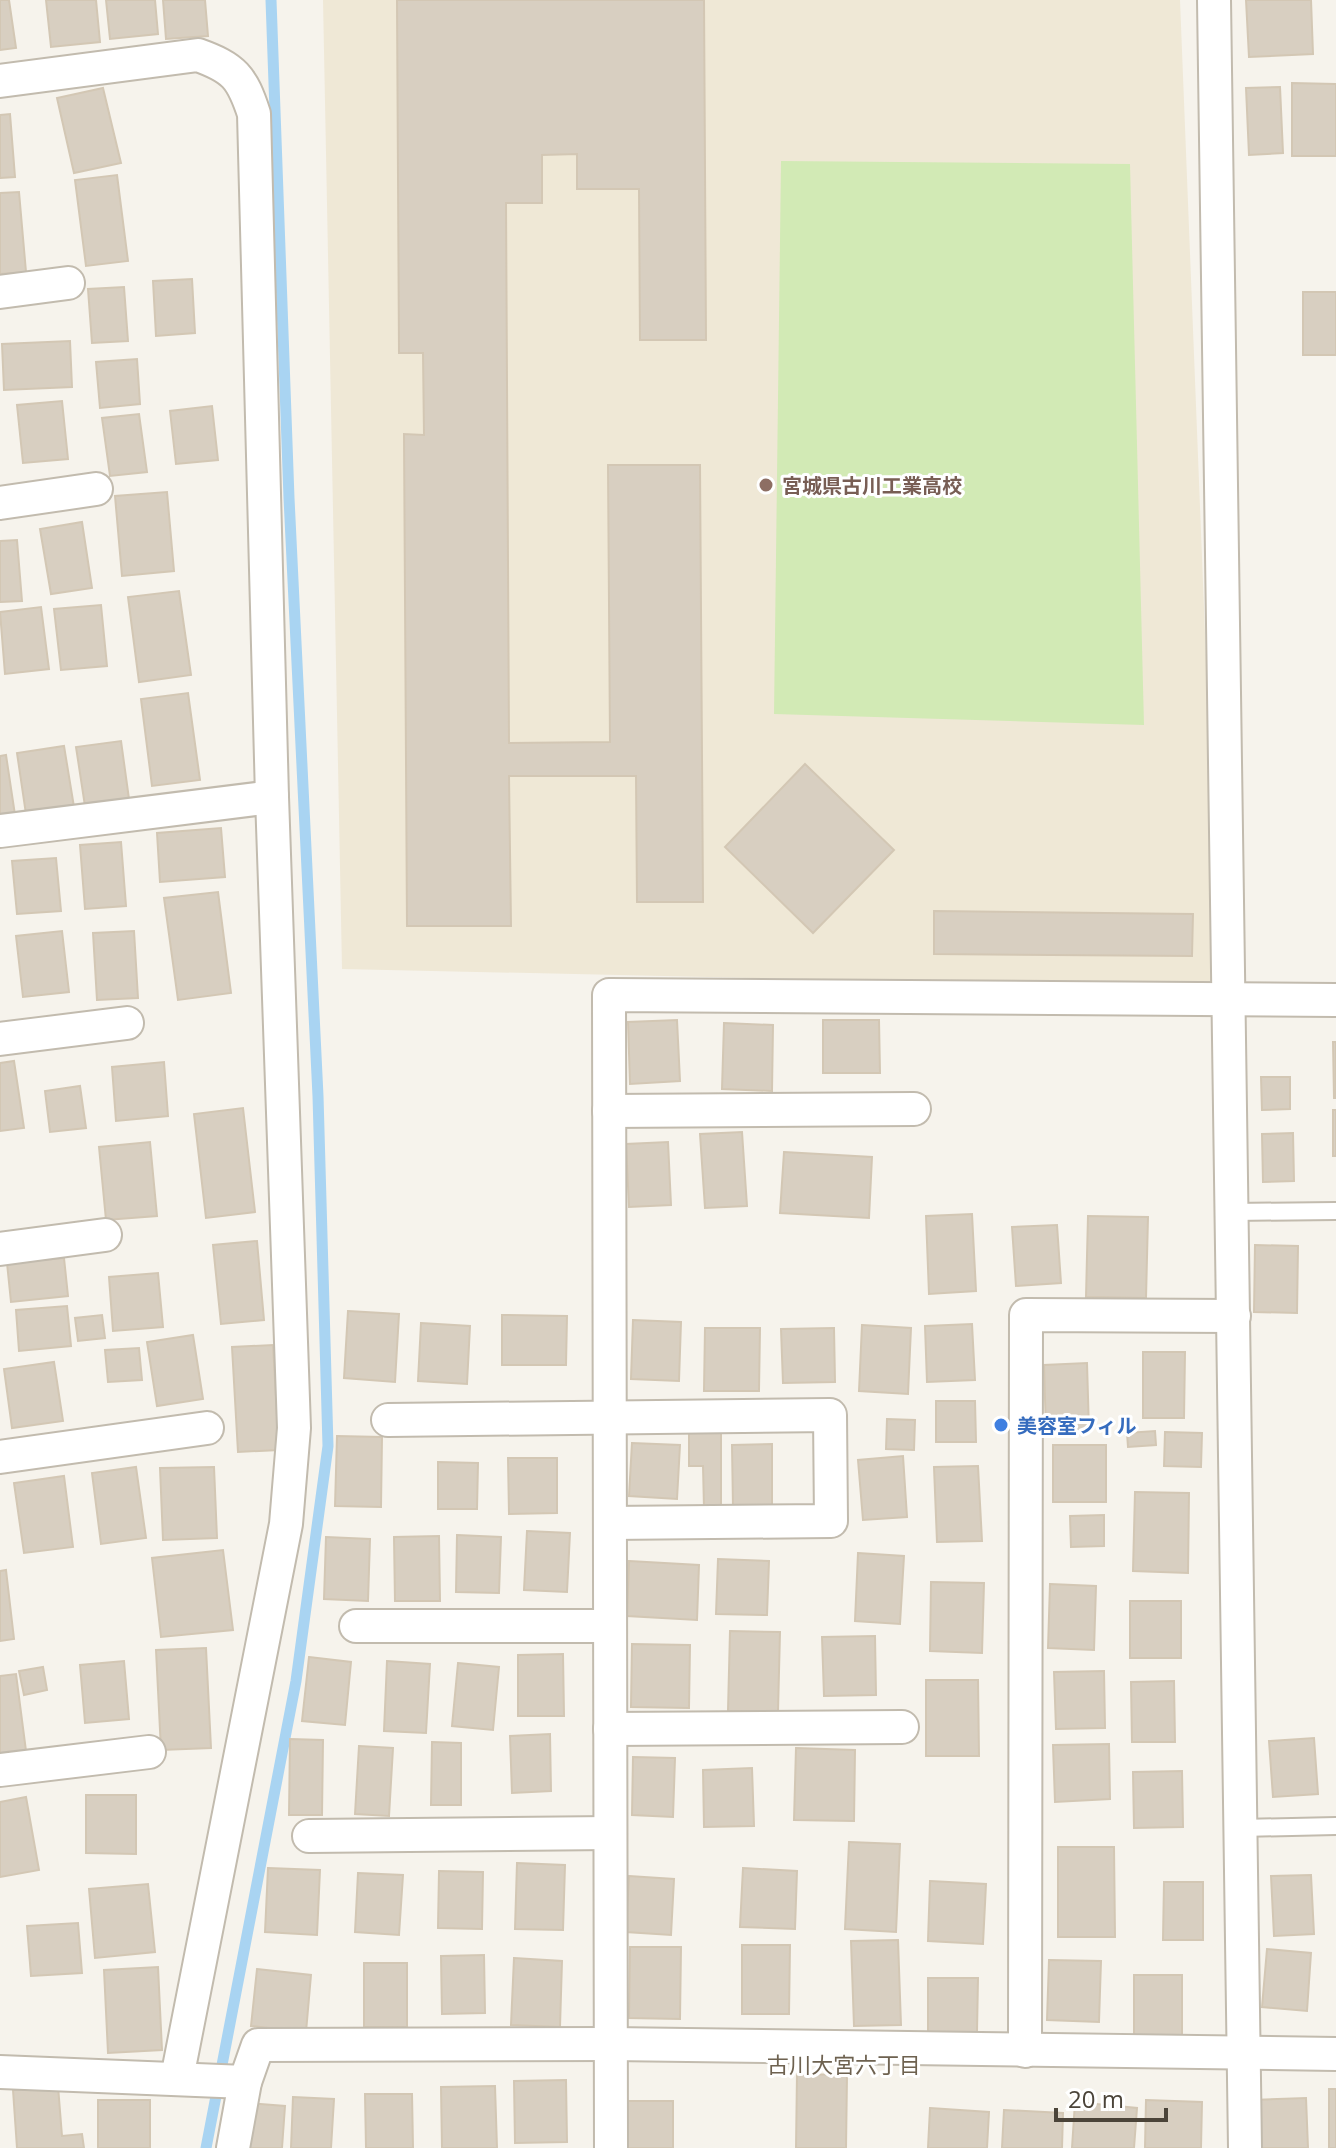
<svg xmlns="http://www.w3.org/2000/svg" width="1336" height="2148" viewBox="0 0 1336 2148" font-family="'Open Sans','Noto Sans JP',sans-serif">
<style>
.education{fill:#efe8d6}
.garden{fill:#d2eab5}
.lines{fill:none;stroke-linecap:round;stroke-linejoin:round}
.stream{stroke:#a9d4f2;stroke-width:11}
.building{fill:#d8cfc1;stroke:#d3c7b4;stroke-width:2}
.lane-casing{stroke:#c2bbae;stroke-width:20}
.street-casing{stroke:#c2bbae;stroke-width:36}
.lane{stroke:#fff;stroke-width:16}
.street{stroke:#fff;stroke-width:32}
.education-dot{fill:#8d6e63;stroke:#fff;stroke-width:3}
.shop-dot{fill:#3f7fe0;stroke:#fff;stroke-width:3}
.labels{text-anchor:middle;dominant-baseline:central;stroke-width:6;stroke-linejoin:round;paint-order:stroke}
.education-label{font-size:20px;font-weight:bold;fill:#785e54;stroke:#fff;text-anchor:start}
.shop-label{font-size:20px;font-weight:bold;fill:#366cbe;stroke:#fff;text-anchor:start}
.neighbourhood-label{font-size:22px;fill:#6e6250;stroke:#fff}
</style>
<rect width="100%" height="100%" fill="#f6f3ec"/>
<!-- education -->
<path class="education" d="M323 0H1180L1219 988 342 969Z"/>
<!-- garden -->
<path class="garden" d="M781 161 1130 164 1144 725 774 714Z"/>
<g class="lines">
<!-- stream -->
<path class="stream" d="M206 2148 296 1681 328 1446 318 1096 289 498 271 0"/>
</g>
<!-- building -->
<g class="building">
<path d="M0 0H9L16 48 0 50Z"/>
<path d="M46 0H96L100 42 51 47Z"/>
<path d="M106 0H155L158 34 110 39Z"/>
<path d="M163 0H205L208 36 166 39Z"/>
<path d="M397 0H704L706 340H640L639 189H577V154L542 155V203H506L509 743 610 742 608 465H700L703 902H637L636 776H509L511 926H407L404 434 424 435 423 353H399Z"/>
<path d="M1246 0H1311L1313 54 1249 57Z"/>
<path d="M1292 83 1336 84V156H1292Z"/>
<path d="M1280 87 1283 153 1249 155 1246 88Z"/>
<path d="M103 88 121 163 74 173 57 98Z"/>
<path d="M10 114 15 177 0 178V115Z"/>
<path d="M117 175 128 261 86 266 75 180Z"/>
<path d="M19 192 26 272 0 274V193Z"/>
<path d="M192 279 195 333 156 336 153 281Z"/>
<path d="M124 287 128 341 92 343 88 289Z"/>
<rect x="1303" y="292" width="33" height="63"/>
<path d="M70 341 72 387 4 390 2 344Z"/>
<path d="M137 359 140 404 100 408 96 362Z"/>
<path d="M62 401 68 459 23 463 17 405Z"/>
<path d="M212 406 218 460 176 464 170 411Z"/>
<path d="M139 414 147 472 110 476 102 418Z"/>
<path d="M167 492 174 571 122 576 115 496Z"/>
<path d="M82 522 92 588 51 594 40 529Z"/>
<path d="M17 540 22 601 0 602V541Z"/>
<path d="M179 591 191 675 139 682 128 597Z"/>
<path d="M101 605 107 666 61 670 54 609Z"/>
<path d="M41 607 49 669 5 674 0 612Z"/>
<path d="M188 693 200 780 152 786 141 699Z"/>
<path d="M121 741 129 799 85 806 76 747Z"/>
<path d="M64 746 74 807 26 814 17 753Z"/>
<path d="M6 755 15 815 0 817V756Z"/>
<path d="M805 764 894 850 813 933 725 847Z"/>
<path d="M221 828 225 877 160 882 157 833Z"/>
<path d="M121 842 126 906 85 909 80 845Z"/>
<path d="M56 858 61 911 17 914 12 861Z"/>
<path d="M218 892 231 993 178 1000 164 898Z"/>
<path d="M934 911 1193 914 1192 956 934 954Z"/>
<path d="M62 931 69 992 23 997 16 936Z"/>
<path d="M134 931 138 998 97 1000 93 933Z"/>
<path d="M677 1020 680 1081 630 1084 628 1022Z"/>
<path d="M823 1020H879L880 1073H823Z"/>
<path d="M724 1023 773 1025 772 1091 722 1089Z"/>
<path d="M1333 1042H1336V1098H1334Z"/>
<path d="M14 1061 24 1128 0 1131V1063Z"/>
<path d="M164 1062 168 1116 116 1121 112 1067Z"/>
<path d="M1261 1077H1290V1109L1262 1110Z"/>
<path d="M80 1086 86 1128 50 1132 45 1091Z"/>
<path d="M243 1108 255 1212 206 1218 194 1114Z"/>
<rect x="1333" y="1110" width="3" height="46"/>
<path d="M742 1132 747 1206 705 1208 700 1134Z"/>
<path d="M1293 1133 1294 1181 1263 1182 1262 1134Z"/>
<path d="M150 1142 157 1216 106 1220 99 1147Z"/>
<path d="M668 1142 671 1205 629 1207 626 1144Z"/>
<path d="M784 1152 872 1157 869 1218 780 1213Z"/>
<path d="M972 1214 976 1291 929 1294 926 1216Z"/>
<path d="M1088 1216 1148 1217 1146 1298 1086 1297Z"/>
<path d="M1057 1225 1061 1283 1016 1286 1012 1227Z"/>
<path d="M257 1241 264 1320 221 1324 213 1245Z"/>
<path d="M1255 1245 1298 1246 1297 1313 1254 1312Z"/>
<path d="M64 1258 68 1296 11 1302 7 1263Z"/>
<path d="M158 1273 163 1327 113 1331 109 1277Z"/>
<path d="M67 1306 71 1346 19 1351 16 1310Z"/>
<path d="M348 1311 399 1314 395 1382 344 1378Z"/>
<path d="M102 1315 105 1338 78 1341 75 1318Z"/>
<path d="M502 1315 567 1316 566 1365H502Z"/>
<path d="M633 1320 681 1322 679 1381 631 1379Z"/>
<path d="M421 1323 470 1326 467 1384 418 1381Z"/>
<path d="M972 1324 975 1380 927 1382 925 1326Z"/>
<path d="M862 1325 911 1328 908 1394 859 1391Z"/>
<path d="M705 1328H760L759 1391H704Z"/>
<path d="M834 1328 835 1382 783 1383 781 1329Z"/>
<path d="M193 1335 203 1399 157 1406 147 1342Z"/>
<path d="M273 1345 279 1450 238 1452 232 1347Z"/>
<path d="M139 1348 142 1380 108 1382 105 1350Z"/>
<path d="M1143 1352H1185L1184 1418H1143Z"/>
<path d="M54 1362 63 1421 12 1428 4 1369Z"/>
<path d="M1087 1363 1089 1431 1046 1432 1044 1365Z"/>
<path d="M936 1401H975L976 1442H936Z"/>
<path d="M887 1419 915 1420 914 1450 886 1449Z"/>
<path d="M1155 1431 1156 1445 1128 1447 1127 1433Z"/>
<path d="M1165 1432 1202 1433 1201 1467 1164 1466Z"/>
<path d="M689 1433H721V1508H704L703 1466H689Z"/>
<path d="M337 1436 382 1437 381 1507 335 1506Z"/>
<path d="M632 1443 680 1445 677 1499 629 1496Z"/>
<path d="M772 1444V1507L733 1508 732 1445Z"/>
<rect x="1053" y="1445" width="53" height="57"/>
<path d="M903 1456 907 1517 863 1520 858 1460Z"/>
<path d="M508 1458H557V1513L509 1514Z"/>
<path d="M438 1462 478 1463 477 1509H438Z"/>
<path d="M978 1466 982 1541 937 1542 934 1467Z"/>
<path d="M136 1467 146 1538 101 1544 92 1473Z"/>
<path d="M214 1467 217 1538 163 1540 160 1468Z"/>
<path d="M64 1476 73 1547 24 1553 14 1483Z"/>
<path d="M1135 1492 1189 1493 1188 1573 1133 1571Z"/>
<path d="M1104 1515V1546L1071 1547 1070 1516Z"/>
<path d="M527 1531 570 1533 567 1592 524 1590Z"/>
<path d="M457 1535 501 1537 499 1593 456 1592Z"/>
<path d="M439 1536 440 1601H395L394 1537Z"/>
<path d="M326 1537 370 1539 368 1601 324 1599Z"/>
<path d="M223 1550 233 1630 161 1637 152 1558Z"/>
<path d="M858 1553 904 1556 900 1624 855 1621Z"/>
<path d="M718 1559 769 1561 767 1615 716 1614Z"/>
<path d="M629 1561 699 1565 697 1620 627 1616Z"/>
<path d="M6 1570 14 1639 0 1641V1571Z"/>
<path d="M931 1582 984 1583 982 1653 930 1651Z"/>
<path d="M1050 1584 1096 1586 1094 1650 1048 1648Z"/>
<rect x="1130" y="1601" width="51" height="57"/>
<path d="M730 1631 780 1632 778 1712 728 1711Z"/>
<path d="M875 1636 876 1695 824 1696 822 1637Z"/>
<path d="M632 1644 690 1645 689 1708 631 1707Z"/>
<path d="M206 1648 211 1748 161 1750 156 1650Z"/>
<path d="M563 1654 564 1716H518V1655Z"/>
<path d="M309 1657 351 1662 345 1725 302 1721Z"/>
<path d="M124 1661 129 1719 85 1723 80 1665Z"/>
<path d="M387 1661 430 1664 426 1733 384 1731Z"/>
<path d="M458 1663 499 1667 493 1730 452 1726Z"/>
<path d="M43 1667 47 1690 24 1695 19 1671Z"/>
<path d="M1104 1671 1105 1728 1056 1729 1054 1672Z"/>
<path d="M16 1674 26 1751 0 1755V1676Z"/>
<path d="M926 1680H978L979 1756H926Z"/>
<path d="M1174 1681 1175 1742H1132L1131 1682Z"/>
<path d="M550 1734 551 1791 512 1793 510 1736Z"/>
<path d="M1314 1738 1318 1794 1273 1797 1269 1741Z"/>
<path d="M290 1739 323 1740 322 1815H289Z"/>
<path d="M432 1742 461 1743V1805H431Z"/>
<path d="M1109 1744 1110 1799 1055 1802 1053 1745Z"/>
<path d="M359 1746 393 1748 389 1816 355 1814Z"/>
<path d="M796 1748 855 1750 854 1821 794 1820Z"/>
<path d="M633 1757 675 1758 673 1817 632 1815Z"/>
<path d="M752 1768 754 1826 704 1827 703 1770Z"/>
<path d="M1182 1771 1183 1827 1134 1828 1133 1772Z"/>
<path d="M86 1795H136V1854L86 1853Z"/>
<path d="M26 1797 39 1870 0 1877V1802Z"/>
<path d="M849 1842 900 1844 896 1932 845 1929Z"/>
<path d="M1058 1847H1114L1115 1937H1058Z"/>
<path d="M517 1863 565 1865 563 1930 515 1929Z"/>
<path d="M268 1868 320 1870 317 1935 265 1932Z"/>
<path d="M743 1868 797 1871 795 1929 740 1927Z"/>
<path d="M439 1871 483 1872 482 1929 438 1928Z"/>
<path d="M358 1873 403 1875 399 1935 355 1932Z"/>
<path d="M1311 1875 1314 1934 1274 1936 1271 1876Z"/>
<path d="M629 1876 674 1879 671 1935 626 1932Z"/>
<path d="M930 1881 986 1884 983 1944 928 1941Z"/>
<path d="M1164 1882H1203V1940H1163Z"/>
<path d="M148 1884 155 1952 95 1958 89 1889Z"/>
<path d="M78 1923 82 1973 31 1976 27 1926Z"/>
<path d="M898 1940 901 2025 854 2026 851 1941Z"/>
<path d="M742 1945H790L789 2014H742Z"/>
<path d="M630 1947H681L680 2019 629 2018Z"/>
<path d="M1267 1949 1311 1953 1307 2011 1262 2007Z"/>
<path d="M484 1955 485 2013 442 2014 441 1956Z"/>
<path d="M514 1958 562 1961 560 2027 511 2025Z"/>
<path d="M1049 1960 1101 1961 1099 2022 1047 2020Z"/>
<rect x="364" y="1963" width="43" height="64"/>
<path d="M158 1967 162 2050 108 2053 104 1970Z"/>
<path d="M257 1969 311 1975 306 2032 251 2026Z"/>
<path d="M1134 1975H1182V2036L1134 2035Z"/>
<path d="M928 1978H978L977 2032H928Z"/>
<path d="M797 2074 847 2075 846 2148H796Z"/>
<path d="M566 2080 567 2142 515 2143 514 2081Z"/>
<path d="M58 2086 62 2136 82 2134 84 2148H17L13 2090Z"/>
<path d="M495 2086 497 2148H442L441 2087Z"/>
<rect x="1329" y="2089" width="7" height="59"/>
<path d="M365 2094H412L413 2148H366Z"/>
<path d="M293 2097 334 2099 331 2148H291Z"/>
<path d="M1306 2098 1308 2148H1254L1252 2100Z"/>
<rect x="98" y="2100" width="52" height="48"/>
<path d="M1146 2100 1202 2102 1201 2148H1145Z"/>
<rect x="628" y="2101" width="45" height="47"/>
<path d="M1075 2102 1137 2108 1134 2148H1072Z"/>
<path d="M249 2103 285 2106 282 2148H246Z"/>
<path d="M930 2108 989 2112 987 2148H928Z"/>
<path d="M1004 2110 1063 2113 1062 2148H1002Z"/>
</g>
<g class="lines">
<defs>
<g id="lane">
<path d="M1232 1212 1336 1211"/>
<path d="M1241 1828 1336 1826"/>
</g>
<g id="street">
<path d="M1214 0 1245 2148"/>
<path d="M0 81 198 55C234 68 242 77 254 114L272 797 294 1428 286 1524 177 2078"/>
<path d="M0 292 68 283"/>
<path d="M0 503 96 489"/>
<path d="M0 831 272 797"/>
<path d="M0 1039 127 1023"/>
<path d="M609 1111 914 1109"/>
<path d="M0 1249 105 1235"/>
<path d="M388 1420 830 1415 831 1521 610 1523"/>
<path d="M0 1457 207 1428"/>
<path d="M356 1626H610"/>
<path d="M610 1729 902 1727"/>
<path d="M0 1770 149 1752"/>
<path d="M309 1836 610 1833"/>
<path d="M1025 2051 1026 1315 1234 1316"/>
<path d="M0 2072 245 2082"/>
<path d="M233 2148 245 2082 258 2045 611 2044 1336 2054"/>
<path d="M611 2148 609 995 1336 1000"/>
</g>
</defs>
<!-- lane casing -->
<use href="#lane" class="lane-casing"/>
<!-- street casing -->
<use href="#street" class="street-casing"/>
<!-- lane -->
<use href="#lane" class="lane"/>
<!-- street -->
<use href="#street" class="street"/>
</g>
<!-- markers -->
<circle class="education-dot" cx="766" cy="485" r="8"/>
<circle class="shop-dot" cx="1001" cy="1425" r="8"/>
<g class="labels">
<!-- education labels -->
<g class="education-label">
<text x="782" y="485">宮城県古川工業高校</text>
</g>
<!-- shop labels -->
<g class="shop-label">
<text x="1017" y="1425">美容室フィル</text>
</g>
<!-- neighbourhood labels -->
<g class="neighbourhood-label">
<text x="844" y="2064">古川大宮六丁目</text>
</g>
</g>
<!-- scale -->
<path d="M1056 2108v12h110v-12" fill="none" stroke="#4b4439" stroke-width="4"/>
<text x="1068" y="2108" font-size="24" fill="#4b4439" stroke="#ffffff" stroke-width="6" paint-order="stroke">20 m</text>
</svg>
